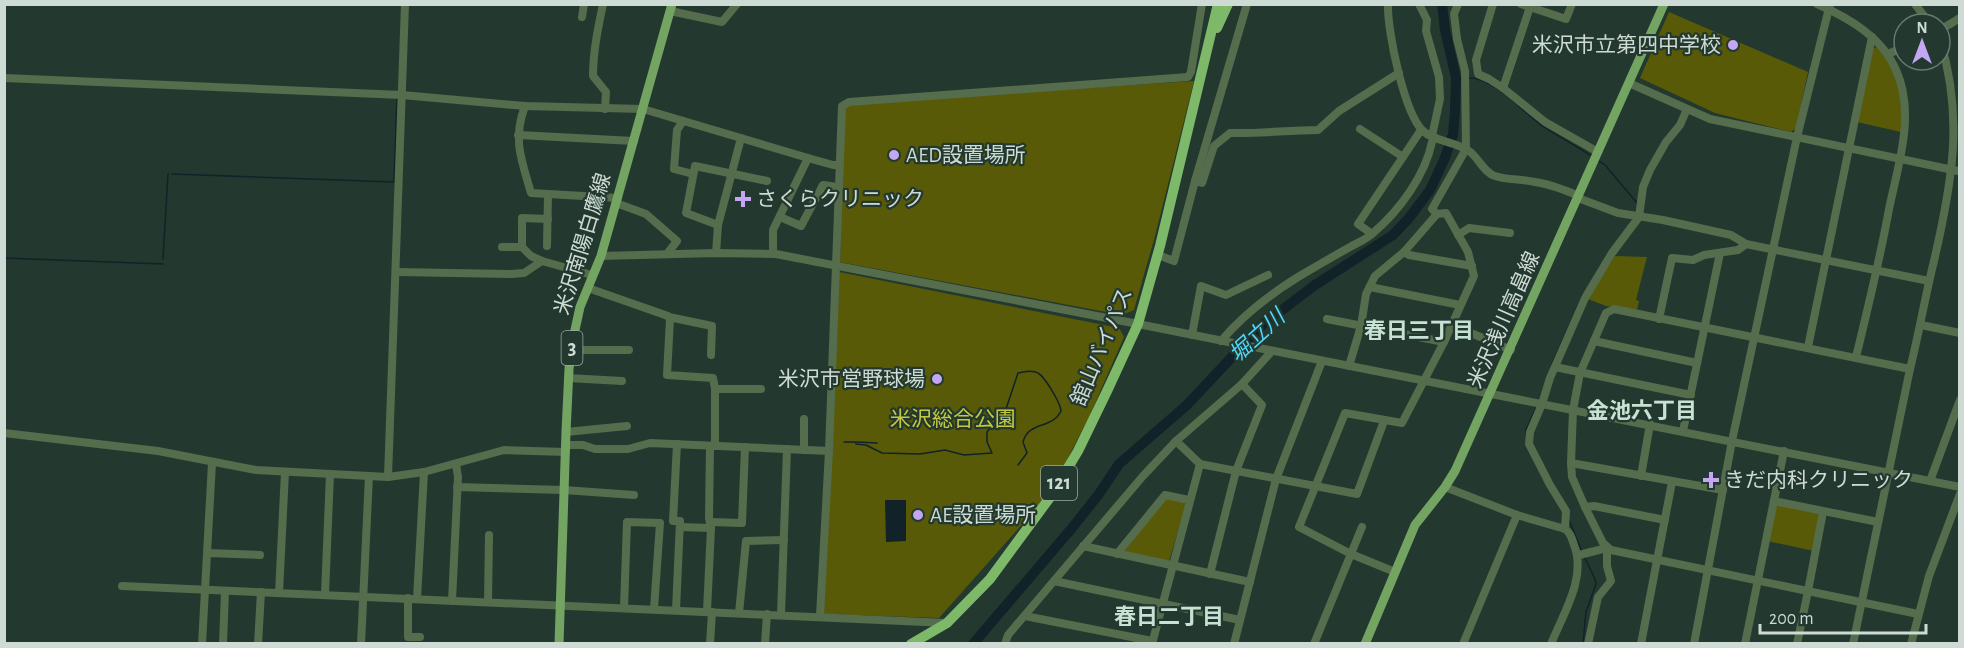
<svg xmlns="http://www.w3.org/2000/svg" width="1964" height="648" viewBox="0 0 1964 648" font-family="'Alegreya Sans','Noto Sans JP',sans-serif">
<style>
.green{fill:#585a07}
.water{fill:#112228}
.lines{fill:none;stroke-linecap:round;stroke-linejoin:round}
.stream{stroke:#112228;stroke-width:1.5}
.river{stroke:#112228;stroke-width:10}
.minor{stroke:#556c4d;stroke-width:8}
.major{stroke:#73a462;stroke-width:9}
.highway{stroke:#7eb96a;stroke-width:10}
.poi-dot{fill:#c3a7f2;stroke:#23392f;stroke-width:2}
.labels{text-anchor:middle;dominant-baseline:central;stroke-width:4.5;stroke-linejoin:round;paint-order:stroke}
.shield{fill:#23392f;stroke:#9baaa2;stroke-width:1.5}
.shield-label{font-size:20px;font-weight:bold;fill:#cedbd4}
.poi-label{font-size:21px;fill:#cedbd4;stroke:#23392f;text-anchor:start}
.street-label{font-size:21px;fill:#cedbd4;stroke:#23392f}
.park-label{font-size:21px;fill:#c5c83e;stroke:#23392f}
.neighbourhood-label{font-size:22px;font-weight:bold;fill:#c7e1d4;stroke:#23392f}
.water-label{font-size:22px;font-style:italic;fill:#50d6fa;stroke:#23392f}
</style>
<rect width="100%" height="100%" fill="#23392f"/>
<!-- green -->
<g class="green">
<path d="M1669 12 1808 72 1796 128 1791 132 1715 113 1640 78Z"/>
<path d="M1878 47 1894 71 1901 95V132L1857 122 1871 49Z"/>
<path d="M1194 81 1155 236 1134 310 1122 315 840 262 844 108 849 104Z"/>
<path d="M1615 256 1647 257 1636 300 1639 301 1637 310 1606 306 1588 299Z"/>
<path d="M839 272 1119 328 1124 337 1089 417 1050 493 939 618 823 614Z"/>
<path d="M1166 497 1182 500 1186 505 1169 561 1124 552Z"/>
<path d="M1775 503 1821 513 1814 551 1767 541Z"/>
</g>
<!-- water -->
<path class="water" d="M885 500H906V541L886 542Z"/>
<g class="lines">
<!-- stream -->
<g class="stream">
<path d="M1469 78C1496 78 1522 112 1544 127 1559 137 1577 146 1593 157"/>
<path d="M1599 161 1605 165 1638 204"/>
<path d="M172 174 394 182 397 99"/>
<path d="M4 258 163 264"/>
<path d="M163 259 168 174"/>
<path d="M1551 366 1583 294"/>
<path d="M1526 434V430L1536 408"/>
<path d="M844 442H856V444L866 445 882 453 920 454 945 450 964 455 992 453 987 442V432L999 417 1005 412 1018 373C1024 372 1032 369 1038 373 1045 377 1061 404 1061 411 1052 430 1029 420 1023 442L1027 453 1018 465"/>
<path d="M857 442 877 443"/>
<path d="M1569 520 1582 552"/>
<path d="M1583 644 1586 612 1596 584 1595 579 1584 556"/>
</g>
<!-- river -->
<path class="river" d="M973 644 1072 528 1099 494 1119 464 1187 405 1261 326 1315 285 1393 235 1409 218 1430 190 1444 160 1453 135 1455 111 1456 78 1445 30 1442 4"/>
<!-- minor -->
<g class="minor">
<path d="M603 4C598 28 593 52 593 76L606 92 605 109"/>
<path d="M1388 4C1387 30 1404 113 1423 131 1435 142 1455 141 1469 151 1478 157 1484 173 1495 176 1507 180 1522 179 1535 182 1550 184 1565 190 1579 196"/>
<path d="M1419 4 1427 20 1426 31 1439 77 1440 99 1432 136"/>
<path d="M1493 4 1476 60 1478 74 1489 79 1503 88 1545 122 1598 152"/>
<path d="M1521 4 1566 19 1572 4"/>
<path d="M1817 4C1849 18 1882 37 1896 70 1916 114 1898 165 1889 209 1880 259 1868 308 1856 357"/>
<path d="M1915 4 1930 24"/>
<path d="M670 11 722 22 737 4"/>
<path d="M582 17 584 4"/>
<path d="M1940 30 1960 18"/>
<path d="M1888 54 1904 47"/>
<path d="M4 78 402 95 525 106 643 109 808 158 833 165H839"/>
<path d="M1629 83 1710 119 1958 171"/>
<path d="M1503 88 1531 4"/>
<path d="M525 106C512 140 522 161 531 193L618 198"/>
<path d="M683 121 677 130 674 169 693 174"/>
<path d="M1360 129 1403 157"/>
<path d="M518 135 634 141"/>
<path d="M1195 181 1202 183 1214 146 1230 133C1259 134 1288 130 1318 130L1339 111 1399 73"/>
<path d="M1578 198 1618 213 1663 220 1731 235 1746 244 1929 281"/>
<path d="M616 203 646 214 677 241 667 254"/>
<path d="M1437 214 1432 209 1466 149 1465 71 1457 39 1454 14 1458 4"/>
<path d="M780 217 801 226 823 185 838 187"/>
<path d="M718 225 686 213 695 166 767 181"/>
<path d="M1372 234 1358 224 1421 130"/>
<path d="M1458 235 1469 228 1510 233"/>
<path d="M547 246 548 194"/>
<path d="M502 247H522V218L548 219"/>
<path d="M522 247 531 256 542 261"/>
<path d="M1404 252 1409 255 1472 266"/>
<path d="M716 253 718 225 741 138"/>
<path d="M773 254V230L808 158"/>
<path d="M1158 255 1174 261 1195 181 1247 4"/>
<path d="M601 256 716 253 776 254 1138 324 1960 487"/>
<path d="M396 272 511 274 524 273 542 261 592 275"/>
<path d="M1370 287 1460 305"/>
<path d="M588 288 668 316 670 319 667 375 713 378 715 389V446"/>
<path d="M669 317 712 326 711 355"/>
<path d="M1327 319 1444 342"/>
<path d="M1659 319 1672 258 1693 260 1704 255 1738 250 1746 244"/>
<path d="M1452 325 1511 350"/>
<path d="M1921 325 1960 333"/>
<path d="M1192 335 1201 286 1226 295 1268 275"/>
<path d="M1221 341C1243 315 1269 295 1298 277 1315 267 1332 257 1350 247 1357 243 1367 239 1373 233 1399 211 1425 176 1432 142"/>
<path d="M1594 341 1697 363"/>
<path d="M1808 347 1872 37"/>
<path d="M572 350H629"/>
<path d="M1349 366 1361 326 1366 294 1375 276 1404 252 1437 214 1446 213 1468 252 1474 276 1444 342 1402 423 1345 413 1299 527 1351 554 1395 572"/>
<path d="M1555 367 1691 395"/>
<path d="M1910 369 1614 309 1606 313 1580 373 1573 410 1571 463 1572 477 1585 507 1603 543 1611 550 1918 614"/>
<path d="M568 378 622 381"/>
<path d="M715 389H761"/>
<path d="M1683 431 1720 253"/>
<path d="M566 432 627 426"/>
<path d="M4 433 158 451 256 470 388 477 424 472 504 450 566 452"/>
<path d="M1176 441 1200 464 1357 494 1384 421"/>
<path d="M567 445H583L595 449H628L650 443 829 451"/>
<path d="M804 450V419"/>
<path d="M1571 463 1723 490"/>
<path d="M1641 476 1650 424"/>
<path d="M388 477 405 4"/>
<path d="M1930 481 1960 400"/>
<path d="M457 487 564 490 634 495"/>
<path d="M1445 487 1517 515 1565 529C1571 533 1572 539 1574 545 1587 577 1563 614 1551 644"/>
<path d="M1774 501 1878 522"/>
<path d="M1585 507 1594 506 1665 520"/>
<path d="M710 522 742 523 745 447"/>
<path d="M680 527 711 528"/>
<path d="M1565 529 1566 511 1550 485 1529 444 1530 432 1542 404 1550 378 1585 298 1612 253 1639 217 1643 187 1650 170 1666 142 1680 125 1687 109"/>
<path d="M1083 546 1250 582"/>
<path d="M208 553 260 555"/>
<path d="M1117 554 1165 495 1189 500"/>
<path d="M1579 555 1607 548V566L1611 581 1598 597 1588 644"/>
<path d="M1210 574 1236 471 1262 405 1242 384"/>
<path d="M1054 581 1240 620"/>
<path d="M122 586 947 623"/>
<path d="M279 593 285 472"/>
<path d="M325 594 330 474"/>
<path d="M408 598V637H420"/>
<path d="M417 599 424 472"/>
<path d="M452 601 458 477 456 464"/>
<path d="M488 602 489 535"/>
<path d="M624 608 627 522 660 523 654 609"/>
<path d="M676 610 680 521H673L677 444"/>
<path d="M707 611 711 528 709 518 710 446"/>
<path d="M739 613 746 541 784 540"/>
<path d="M781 615 787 449"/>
<path d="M820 616 829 451 842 106 849 102 1188 77 1191 72 1202 4"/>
<path d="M1025 616 1152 641"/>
<path d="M202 644 212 463"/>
<path d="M223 644 225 591"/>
<path d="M258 644 261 592"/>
<path d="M361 644 369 476"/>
<path d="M710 644 712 612"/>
<path d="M765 644 767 614"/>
<path d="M1005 644 1008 635 1143 476 1176 441 1242 384 1272 351"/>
<path d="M1152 644 1200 464"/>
<path d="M1234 644 1276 479 1322 361"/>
<path d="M1314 644 1362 527"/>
<path d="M1463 644 1517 515"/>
<path d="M1641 644 1672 482"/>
<path d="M1694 644 1732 441 1797 137 1830 4"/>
<path d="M1745 644 1784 451"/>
<path d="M1797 644 1808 591 1823 512"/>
<path d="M1853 644 1910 369C1919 333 1925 297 1934 261 1952 183 1964 117 1940 40"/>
<path d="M1911 644 1929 576 1960 494"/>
</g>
<!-- major -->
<g class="major">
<path d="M559 644 566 432 569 369 573 339 580 307 601 256 672 4"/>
<path d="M1365 644 1415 525 1445 487 1455 471 1664 4"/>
</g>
<!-- highway -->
<g class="highway">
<path d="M1217 28 1228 4"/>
<path d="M911 644 947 623 990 579 1051 496 1078 451 1108 389 1138 324 1160 246 1218 4"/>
</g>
</g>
<!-- markers -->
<g class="poi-dot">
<circle cx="1733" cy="45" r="6"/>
<circle cx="894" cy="155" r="6"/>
<path d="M740 190h6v6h6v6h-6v6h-6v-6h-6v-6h6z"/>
<circle cx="937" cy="379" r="6"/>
<path d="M1708 471h6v6h6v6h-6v6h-6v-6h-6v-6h6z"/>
<circle cx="918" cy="515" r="6"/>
</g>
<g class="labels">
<!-- shield labels -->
<g class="shield">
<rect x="561.5" y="331" width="21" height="34" rx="4.5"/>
<rect x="1041" y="466" width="36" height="34" rx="4.5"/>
</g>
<g class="shield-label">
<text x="572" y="348">3</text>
<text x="1059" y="483">121</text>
</g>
<!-- poi labels -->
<g class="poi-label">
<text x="1721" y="45" text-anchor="end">米沢市立第四中学校</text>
<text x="906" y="155">AED設置場所</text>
<text x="756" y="199">さくらクリニック</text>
<text x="925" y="379" text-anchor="end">米沢市営野球場</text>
<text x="1724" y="480">きだ内科クリニック</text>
<text x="930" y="515">AE設置場所</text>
</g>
<!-- street labels -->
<g class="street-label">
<text transform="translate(583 244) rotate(-73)">米沢南陽白鷹線</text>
<text transform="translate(1504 320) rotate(-66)">米沢浅川高畠線</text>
<text transform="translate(1102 347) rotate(-67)">舘山バイパス</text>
</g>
<!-- park labels -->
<g class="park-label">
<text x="953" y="419">米沢総合公園</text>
</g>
<!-- neighbourhood labels -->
<g class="neighbourhood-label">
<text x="1419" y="331">春日三丁目</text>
<text x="1642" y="411">金池六丁目</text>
<text x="1169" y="617">春日二丁目</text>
</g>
<!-- water labels -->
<g class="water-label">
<text transform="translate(1257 336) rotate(-42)">堀立川</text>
</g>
</g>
<!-- border -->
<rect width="1964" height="648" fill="none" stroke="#cedbd4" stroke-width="12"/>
<!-- north arrow -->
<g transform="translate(1922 42)"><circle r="28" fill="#23392f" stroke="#677a71" stroke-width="1.5"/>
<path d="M0-4.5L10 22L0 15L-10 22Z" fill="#c3a7f2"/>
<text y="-9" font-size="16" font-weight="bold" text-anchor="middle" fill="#cedbd4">N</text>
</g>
<!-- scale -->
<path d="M1760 624v9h166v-9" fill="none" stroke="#cedbd4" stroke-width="3"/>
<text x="1769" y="624" font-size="18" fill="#cedbd4" stroke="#23392f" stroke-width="4.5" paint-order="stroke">200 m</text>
</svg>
